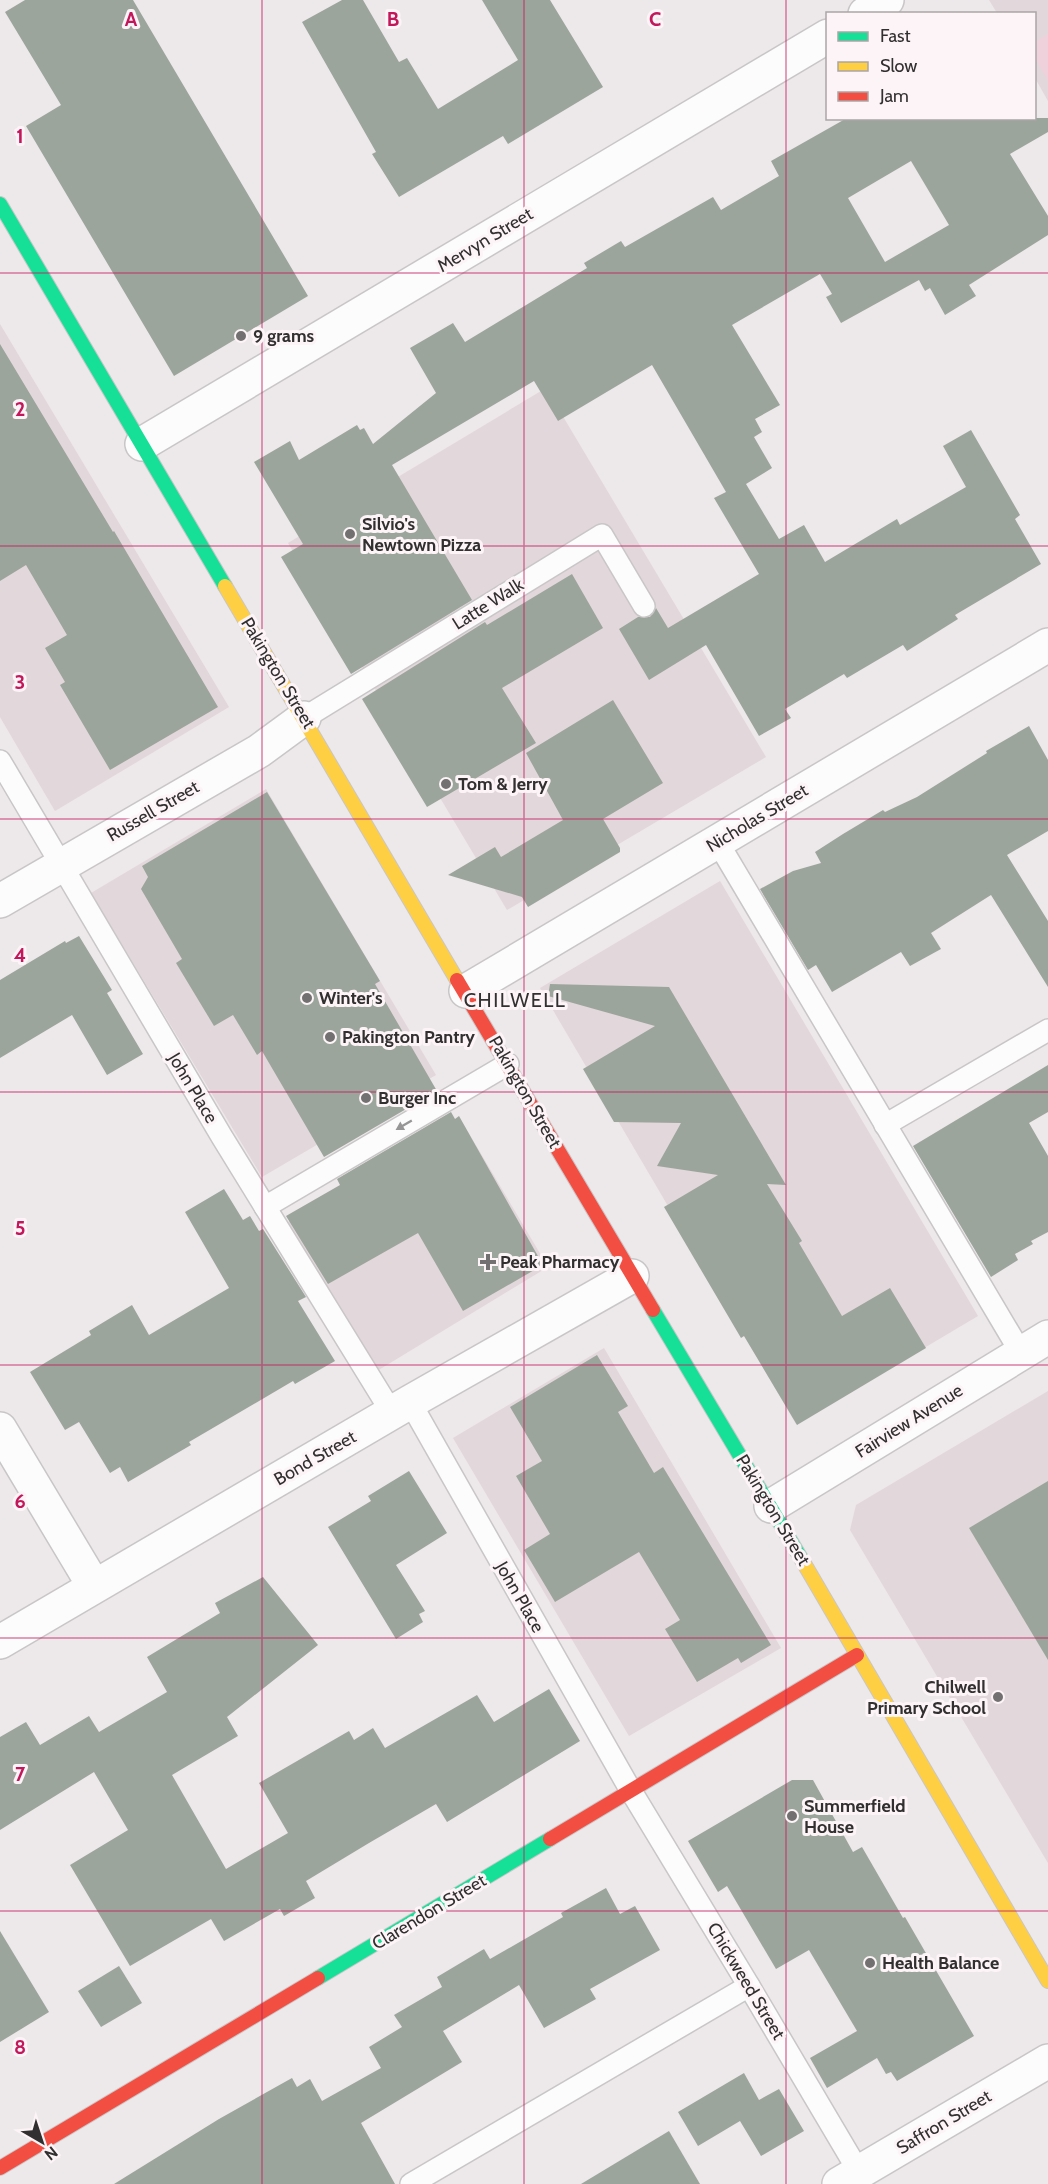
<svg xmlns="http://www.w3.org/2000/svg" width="1048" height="2184" viewBox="0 0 1048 2184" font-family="Cabin,sans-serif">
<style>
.built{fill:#e2d7db}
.green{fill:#efd1dc}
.building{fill:#9ca59c;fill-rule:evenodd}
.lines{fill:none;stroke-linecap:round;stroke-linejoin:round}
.lane-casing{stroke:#c9c6c8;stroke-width:24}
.street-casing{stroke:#c9c6c8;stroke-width:36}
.fast-casing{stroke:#c9c6c8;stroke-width:16}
.slow-casing{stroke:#c9c6c8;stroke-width:16}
.jam-casing{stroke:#c9c6c8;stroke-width:16}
.lane{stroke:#fcfcfc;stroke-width:21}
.street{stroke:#fcfcfc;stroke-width:33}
.fast{stroke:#16e098;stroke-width:14}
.slow{stroke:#ffcf43;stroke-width:14}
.jam{stroke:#f24e42;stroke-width:14}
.oneway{fill:#979696}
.grid{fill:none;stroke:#c2185b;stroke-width:1.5;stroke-opacity:0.55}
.poi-dot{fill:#737071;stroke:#fcf4f7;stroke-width:2}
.labels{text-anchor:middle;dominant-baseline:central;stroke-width:6;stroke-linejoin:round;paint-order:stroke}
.street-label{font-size:18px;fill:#322f30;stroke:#fcf4f7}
.poi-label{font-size:18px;font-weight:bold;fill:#322f30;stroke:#fcf4f7;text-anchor:start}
.neighbourhood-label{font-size:20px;letter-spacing:1.5px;fill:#322f30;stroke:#fcf4f7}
.grid-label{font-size:20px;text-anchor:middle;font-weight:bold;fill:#c2185b;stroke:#fcf4f7;stroke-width:6;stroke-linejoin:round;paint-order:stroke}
</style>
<rect width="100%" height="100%" fill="#ede8ea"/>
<!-- built -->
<g class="built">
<path d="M989 0H1048V101L1035 78 1034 14 997 13Z"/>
<path d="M0 324 229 707 55 811 0 717Z"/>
<path d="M546 388 766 757 507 910 288 543Z"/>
<path d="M266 789 436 1075 262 1177 91 893Z"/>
<path d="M720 881 978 1316 796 1424 540 988Z"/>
<path d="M461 1120 548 1267 377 1371 288 1222Z"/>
<path d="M604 1348 781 1648 629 1736 453 1438Z"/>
<path d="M1048 1391V1863L850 1530 856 1505Z"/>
</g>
<!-- green -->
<path class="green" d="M1048 34V81L1035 58V42Z"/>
<!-- building -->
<g class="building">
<path d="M25 0H133L308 296 174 376 26 126 61 105 5 12Z"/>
<path d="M342 0H363L399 62 407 58 438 109 518 60 482 0H550L603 87 508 144 503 136 399 197 372 154 376 152 302 22Z"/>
<path d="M847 118H1048V132L1010 154 1048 216V235L969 285 976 296 945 315 930 288 925 291 919 280 841 323 826 297 832 294 820 274 732 325 780 405 755 419 762 432 754 437 772 468 746 484 779 539 804 525 825 562 897 519 900 525 966 487 943 446 971 430 1020 515 1015 519 1041 564 955 615 958 619 907 651 903 645 847 678 844 674 785 709 791 718 759 736 706 645 649 680 619 629 638 617H650L656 608 668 628 759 574 714 498 726 492 652 365 558 421 534 381 392 465 472 600 351 674 281 557 303 544 254 462 290 441 299 460 357 425 360 430 364 428 373 444 436 393 410 348 453 323 465 342 587 268 584 263 621 241 625 247 713 197 721 210 779 176 771 161ZM911 161 949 225 885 262 848 198Z"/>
<path d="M0 344 113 532 114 531 218 707 110 770 60 685 65 682 45 648 67 635 26 565 0 581Z"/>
<path d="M572 574 603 628 502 688 536 743 427 807 362 699 485 622 487 625Z"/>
<path d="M613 700 663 783 603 819 620 848V852L528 907 522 897 448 875 495 847 501 857 563 820 526 753Z"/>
<path d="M1029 726 1048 760V831L1007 855 1048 921V987L991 895 931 933 941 949 910 966 901 952 832 992 816 965 808 970 760 889 793 871 821 863 815 852 843 834 883 810 885 812 917 797 987 753 986 751Z"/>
<path d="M267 792 380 981 375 984 437 1091 324 1157 262 1051 257 1055 233 1015 214 1026 176 963 182 959 141 889 148 877 142 866Z"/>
<path d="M79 936 112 990 107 993 143 1054 107 1075 72 1015 0 1058V980L65 941 66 943Z"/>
<path d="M550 984 669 987 786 1185 767 1184 802 1241 799 1243 842 1316 890 1288 926 1348 797 1425 744 1336 741 1338 664 1207 718 1175 657 1166 681 1123 614 1122 583 1069 655 1026 548 996Z"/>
<path d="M1048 1065V1112L1029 1123 1048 1156V1232L1031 1241 1033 1244 1015 1254 1018 1260 991 1277 913 1146Z"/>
<path d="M451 1112 455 1119 459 1116 543 1265 463 1311 418 1233 328 1284 286 1216 340 1185 337 1179Z"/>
<path d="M224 1189 243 1220 250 1216 259 1231 263 1229 306 1297 298 1301 335 1361 295 1384 293 1381 189 1442 191 1445 128 1482 120 1467 110 1473 79 1422 65 1430 30 1372 91 1335 89 1331 132 1305 149 1335 229 1288 185 1212Z"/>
<path d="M597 1355 628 1406 618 1412 654 1473 663 1467 771 1645 741 1663 738 1658 697 1682 665 1629 680 1620 639 1552 555 1602 524 1550 550 1534 516 1476 542 1461 510 1407Z"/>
<path d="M409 1471 447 1533 396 1565 425 1611 419 1614 423 1622 396 1639 328 1527 371 1501 368 1496Z"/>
<path d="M1048 1481V1660L969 1528Z"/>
<path d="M263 1577 318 1645 227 1717 238 1736 172 1775 226 1869 288 1833 259 1783 349 1731 354 1740 373 1728 385 1748 477 1695 494 1722 549 1689 580 1741 447 1822 436 1804 369 1843 306 1881 315 1898 284 1916 280 1909 224 1941 211 1919 130 1966 70 1865 128 1830 94 1772 0 1830V1737L26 1722 40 1745 89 1716 99 1732 167 1692 147 1657 220 1613 215 1603Z"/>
<path d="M792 1780H813L853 1852 862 1847 903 1918 905 1917 974 2036 897 2081 891 2072 886 2074 877 2058 827 2088 810 2058 857 2031 809 1950 776 1969 727 1886 718 1892 688 1841Z"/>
<path d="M606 1888 620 1914 635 1906 660 1950 590 1989 596 1999 544 2028 519 1985 443 2031 462 2062 361 2123 395 2184H114L219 2119 292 2078 297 2087 310 2079 322 2101 381 2068 369 2047 402 2027 394 2015 442 1987 437 1977 484 1949 490 1959 563 1917 561 1913Z"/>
<path d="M0 1931 49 2012 0 2042Z"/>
<path d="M119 1966 142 2003 101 2027 78 1991Z"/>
<path d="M744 2073 759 2100 779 2089 804 2131 761 2156 740 2121 698 2146 678 2112Z"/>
<path d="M669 2131 700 2184H581Z"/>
</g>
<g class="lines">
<defs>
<g id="lane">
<path d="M304 718 602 535 644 606"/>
<path d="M0 761 222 1137 392 1413"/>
<path d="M717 841 1021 1353"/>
<path d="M885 1125 1048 1030"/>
<path d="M265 1207 508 1064"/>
<path d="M410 1402 631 1791 749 1986 859 2172"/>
<path d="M411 2184 749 1986"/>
</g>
<g id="street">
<path d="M865 14 887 0"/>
<path d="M142 444 828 36"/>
<path d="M0 901 259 751 304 718"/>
<path d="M466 991 1048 645"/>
<path d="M0 1429 94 1586"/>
<path d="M771 1506 1048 1337"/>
<path d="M0 1642 410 1402 632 1276"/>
<path d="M839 2184 1048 2061"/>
</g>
<g id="fast">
<path d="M0 204 225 586"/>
<path d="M653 1310 802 1560"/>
<path d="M318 1978 550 1839"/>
</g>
<g id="slow">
<path d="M225 586 457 980"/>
<path d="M802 1560 1048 1981"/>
</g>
<g id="jam">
<path d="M457 980 653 1310"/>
<path d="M550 1839 857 1655"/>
<path d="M0 2168 318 1978"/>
</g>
</defs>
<!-- lane casing -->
<use href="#lane" class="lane-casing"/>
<!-- street casing -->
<use href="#street" class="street-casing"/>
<!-- fast casing -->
<use href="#fast" class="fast-casing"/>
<!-- slow casing -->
<use href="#slow" class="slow-casing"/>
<!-- jam casing -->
<use href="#jam" class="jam-casing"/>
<!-- lane -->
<use href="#lane" class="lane"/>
<!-- street -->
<use href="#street" class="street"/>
<!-- fast -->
<use href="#fast" class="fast"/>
<!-- slow -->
<use href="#slow" class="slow"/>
<!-- jam -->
<use href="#jam" class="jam"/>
</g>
<!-- one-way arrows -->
<defs><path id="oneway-solid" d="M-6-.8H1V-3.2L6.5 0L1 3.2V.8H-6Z" transform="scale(1.5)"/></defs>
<use class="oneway" href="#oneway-solid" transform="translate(404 1125) rotate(150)"/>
<!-- grid -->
<path class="grid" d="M262 0V2184M524 0V2184M786 0V2184M0 273H1048M0 546H1048M0 819H1048M0 1092H1048M0 1365H1048M0 1638H1048M0 1911H1048"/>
<!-- markers -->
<g class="poi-dot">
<circle cx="241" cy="336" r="6"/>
<circle cx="350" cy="534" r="6"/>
<circle cx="446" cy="784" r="6"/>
<circle cx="307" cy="998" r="6"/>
<circle cx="330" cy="1037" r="6"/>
<circle cx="366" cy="1098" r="6"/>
<path d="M485 1253h6v6h6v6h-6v6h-6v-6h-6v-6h6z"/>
<circle cx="998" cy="1697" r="6"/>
<circle cx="792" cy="1816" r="6"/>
<circle cx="870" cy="1963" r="6"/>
</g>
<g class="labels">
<!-- street labels -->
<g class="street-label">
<text transform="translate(485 240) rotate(-31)">Mervyn Street</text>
<text transform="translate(488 604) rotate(-32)">Latte Walk</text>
<text transform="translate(278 673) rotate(59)">Pakington Street</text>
<text transform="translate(153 811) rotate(-30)">Russell Street</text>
<text transform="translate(757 818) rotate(-31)">Nicholas Street</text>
<text transform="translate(193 1088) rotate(59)">John Place</text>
<text transform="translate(525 1092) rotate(60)">Pakington Street</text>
<text transform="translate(909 1421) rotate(-32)">Fairview Avenue</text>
<text transform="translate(315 1458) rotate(-30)">Bond Street</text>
<text transform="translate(773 1510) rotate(59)">Pakington Street</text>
<text transform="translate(520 1597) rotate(60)">John Place</text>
<text transform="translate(429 1912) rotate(-31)">Clarendon Street</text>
<text transform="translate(746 1981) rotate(59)">Chickweed Street</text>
<text transform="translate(944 2122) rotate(-31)">Saffron Street</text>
</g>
<!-- poi labels -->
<g class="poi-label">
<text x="253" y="336">9 grams</text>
<text x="362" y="524">Silvio's<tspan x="362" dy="21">Newtown Pizza</tspan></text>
<text x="458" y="784">Tom &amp; Jerry</text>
<text x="319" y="998">Winter's</text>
<text x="342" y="1037">Pakington Pantry</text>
<text x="378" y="1098">Burger Inc</text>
<text x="500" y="1262">Peak Pharmacy</text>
<text x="986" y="1687" text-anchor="end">Chilwell<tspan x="986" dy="21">Primary School</tspan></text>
<text x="804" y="1806">Summerfield<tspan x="804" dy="21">House</tspan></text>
<text x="882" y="1963">Health Balance</text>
</g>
<!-- neighbourhood labels -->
<g class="neighbourhood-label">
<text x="515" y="1000">CHILWELL</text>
</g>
</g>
<g class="grid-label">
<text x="131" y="26">A</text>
<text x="393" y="26">B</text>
<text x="655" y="26">C</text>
<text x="20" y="143">1</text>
<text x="20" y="416">2</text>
<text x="20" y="689">3</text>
<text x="20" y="962">4</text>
<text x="20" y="1235">5</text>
<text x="20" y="1508">6</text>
<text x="20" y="1781">7</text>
<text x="20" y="2054">8</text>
</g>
<!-- legend -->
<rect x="826" y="12" width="210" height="108" fill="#fcf4f7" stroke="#aba5a7" stroke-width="1.5"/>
<rect x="838" y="32" width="30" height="9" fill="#16e098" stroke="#aba5a7" stroke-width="1.5"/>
<text x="880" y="42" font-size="18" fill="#322f30">Fast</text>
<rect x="838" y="62" width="30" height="9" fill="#ffcf43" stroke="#aba5a7" stroke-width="1.5"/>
<text x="880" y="72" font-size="18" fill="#322f30">Slow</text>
<rect x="838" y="92" width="30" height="9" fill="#f24e42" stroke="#aba5a7" stroke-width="1.5"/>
<text x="880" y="102" font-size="18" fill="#322f30">Jam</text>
<!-- north arrow -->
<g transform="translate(42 2142) rotate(141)" stroke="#fcf4f7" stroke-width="4.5" paint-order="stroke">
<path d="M0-4.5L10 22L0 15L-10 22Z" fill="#322f30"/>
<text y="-9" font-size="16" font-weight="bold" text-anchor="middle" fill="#322f30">N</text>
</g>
</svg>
